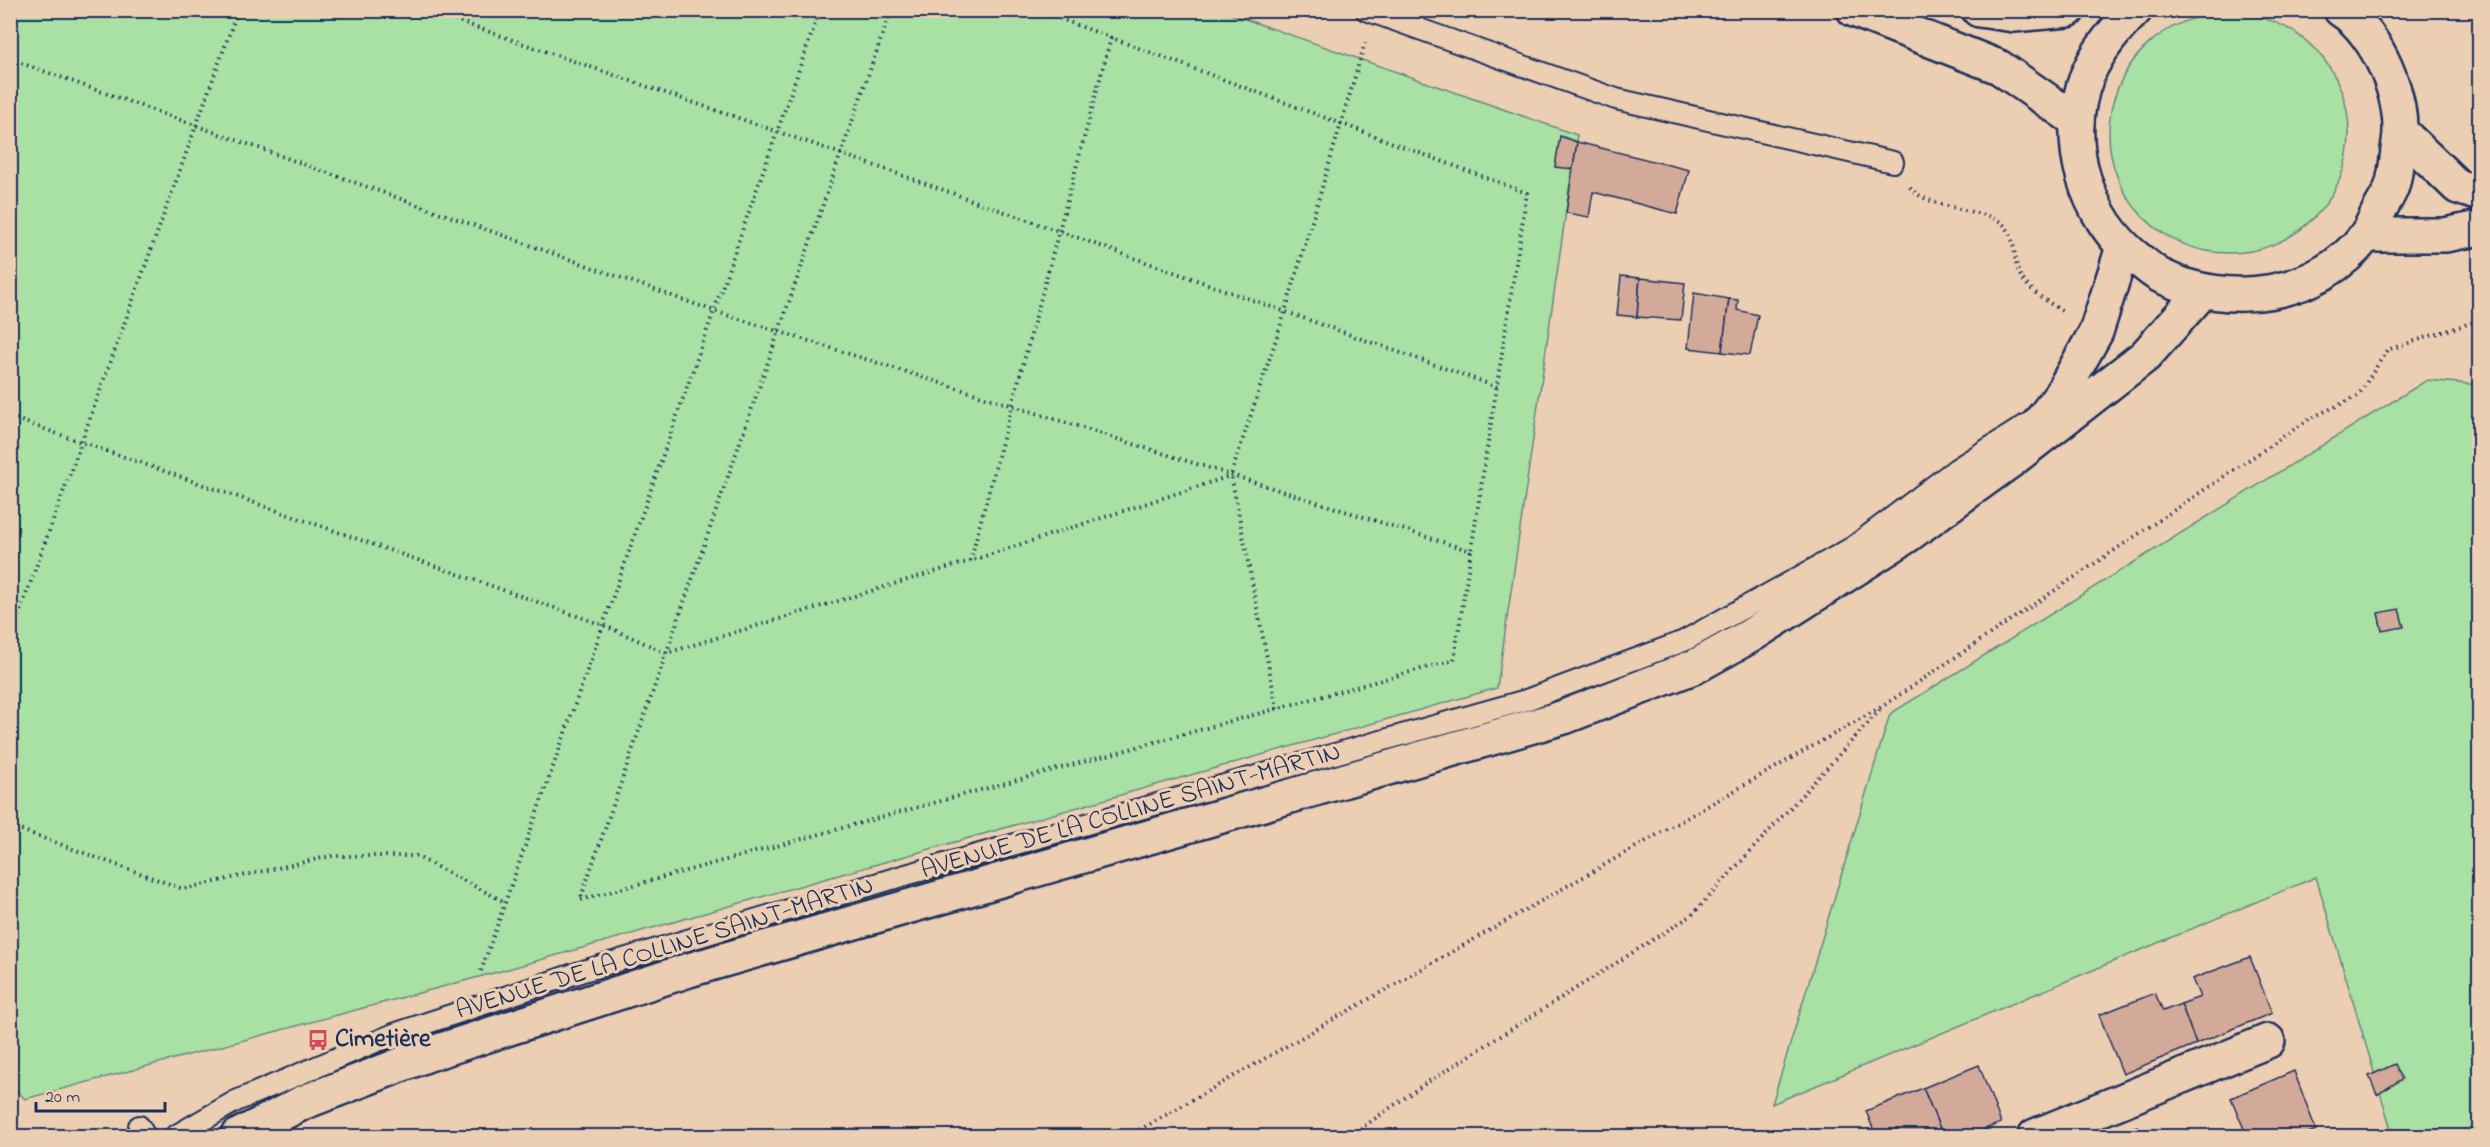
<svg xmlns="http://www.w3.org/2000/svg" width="2490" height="1147" viewBox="0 0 2490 1147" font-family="'Indie Flower',sans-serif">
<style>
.green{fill:#a9e0a3;stroke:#628880;stroke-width:1.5}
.building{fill:#d3aa99;stroke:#1b2f5e;stroke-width:1.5}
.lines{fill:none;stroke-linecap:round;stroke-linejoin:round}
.service-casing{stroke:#1b2f5e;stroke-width:24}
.minor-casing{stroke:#1b2f5e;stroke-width:38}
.tertiary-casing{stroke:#1b2f5e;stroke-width:38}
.primary-casing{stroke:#1b2f5e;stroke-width:38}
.path{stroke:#1b2f5e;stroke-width:4;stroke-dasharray:1.5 4.5;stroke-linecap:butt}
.service{stroke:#eccfb3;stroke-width:20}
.minor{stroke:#eccfb3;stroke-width:33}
.tertiary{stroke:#eccfb3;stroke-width:33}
.primary{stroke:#eccfb3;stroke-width:33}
.labels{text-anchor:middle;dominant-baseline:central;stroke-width:6;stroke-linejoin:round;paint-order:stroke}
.street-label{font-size:26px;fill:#1b2f5e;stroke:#eccfb3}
.poi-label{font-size:26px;font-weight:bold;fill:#1b2f5e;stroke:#eccfb3;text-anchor:start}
</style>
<rect width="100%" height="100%" fill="#eccfb3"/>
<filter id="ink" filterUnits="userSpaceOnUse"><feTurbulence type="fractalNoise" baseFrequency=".0167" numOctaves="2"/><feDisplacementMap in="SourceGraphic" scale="12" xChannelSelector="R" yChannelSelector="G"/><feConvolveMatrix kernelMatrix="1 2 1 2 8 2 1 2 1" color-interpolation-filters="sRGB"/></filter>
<g filter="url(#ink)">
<!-- green -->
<g class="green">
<path d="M10 11H1222L1577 135 1497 688 501 971 25 1099 10 1084Z"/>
<circle cx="2229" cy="133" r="120"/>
<path d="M2427 380 2479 385V1136H2393L2316 877 1772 1104 1890 714Z"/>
</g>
<!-- building -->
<g class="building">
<path d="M1560 136 1577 142 1573 169 1555 167Z"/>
<path d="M1577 142 1689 170 1677 214 1593 192 1589 217 1566 213Z"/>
<path d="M1621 276 1640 278 1637 317 1617 315Z"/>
<path d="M1640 278 1685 283 1681 320 1637 317Z"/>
<path d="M1694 293 1729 299 1722 352 1688 348Z"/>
<path d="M1729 299 1738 300 1737 310 1758 315 1750 355 1722 352Z"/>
<path d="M2399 609 2404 627 2382 631 2378 613Z"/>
<path d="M2250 957 2272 1013 2196 1044 2181 1004 2200 997 2192 979Z"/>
<path d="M2155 993 2163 1011 2181 1004 2196 1044 2123 1074 2099 1015Z"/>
<path d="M2395 1064 2402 1079 2377 1095 2369 1076Z"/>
<path d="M1979 1065 2001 1123 1966 1136H1943L1923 1088Z"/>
<path d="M2294 1071 2316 1130 2301 1136H2247L2231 1098Z"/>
<path d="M1923 1088 1943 1136H1876L1866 1111Z"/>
<path d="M2137 1126 2142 1136H2112Z"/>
</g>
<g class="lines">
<defs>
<g id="service">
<path d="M1366 10 1616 99 1893 162"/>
<path d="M139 1126 145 1136"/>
<path d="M175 1136 236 1101 394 1034 580 972 902 876 1526 700 1684 641 1853 547 1956 469 2042 415"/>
</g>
<path id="minor" d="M2035 1136 2268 1041"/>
<g id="tertiary">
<path d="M2037 426 2060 396 2096 332 2123 247"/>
<path d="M238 1136 302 1103 426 1055 689 970 1564 717 1696 666 1750 636 1905 537 2013 459 2145 356 2202 292"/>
</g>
<g id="primary">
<path d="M1854 10 1999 67 2077 121"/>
<path d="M1979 10 2014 15 2068 10"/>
<path d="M2135 10C2115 30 2098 50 2087 76 2062 141 2085 218 2139 260 2146 265 2153 272 2161 276 2228 309 2319 298 2366 235 2371 228 2375 218 2379 211 2383 203 2389 195 2392 186 2396 173 2397 156 2399 142 2406 100 2377 32 2341 10"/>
<path d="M2401 132 2458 187 2480 194"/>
<path d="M2366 235H2445L2480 228"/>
</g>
</defs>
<!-- service casing -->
<use href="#service" class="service-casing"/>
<!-- minor casing -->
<use href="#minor" class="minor-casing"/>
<!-- tertiary casing -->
<use href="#tertiary" class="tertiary-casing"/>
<!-- primary casing -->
<use href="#primary" class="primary-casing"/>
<!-- path -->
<g class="path">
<path d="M426 10 842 154 1497 387"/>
<path d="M1037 10 1527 193 1471 551"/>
<path d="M1111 38 970 561 1230 476"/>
<path d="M10 59 714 311C966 391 1219 471 1471 551L1454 660 580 900 891 10"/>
<path d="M1910 187C1925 209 1987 209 2003 224 2017 237 2012 259 2020 275 2028 290 2048 302 2062 311"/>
<path d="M10 417 603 625 667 653 970 561"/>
<path d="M10 639 238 10"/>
<path d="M1277 709 1231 475 1285 312 1365 43"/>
<path d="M10 826 183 889 331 856H416L505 902"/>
<path d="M481 971 820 10"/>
<path d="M1129 1136 1883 706 2311 418 2358 396 2387 350 2480 320"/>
<path d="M1350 1136 1420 1087 1692 915 1880 710"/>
</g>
<!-- service -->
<use href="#service" class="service"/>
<!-- minor -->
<use href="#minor" class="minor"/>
<!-- tertiary -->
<use href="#tertiary" class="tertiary"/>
<!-- primary -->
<use href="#primary" class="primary"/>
</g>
</g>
<!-- icons -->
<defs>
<symbol id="bus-bare" viewBox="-9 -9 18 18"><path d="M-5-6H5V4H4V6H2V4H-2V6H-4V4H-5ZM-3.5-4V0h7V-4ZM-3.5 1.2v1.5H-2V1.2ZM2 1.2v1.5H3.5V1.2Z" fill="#d1495b" stroke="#eccfb3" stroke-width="2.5" paint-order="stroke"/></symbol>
</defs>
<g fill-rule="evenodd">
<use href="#bus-bare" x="303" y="1025" width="30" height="30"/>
</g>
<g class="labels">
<!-- street labels -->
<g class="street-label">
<text transform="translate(1131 812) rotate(-16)">AVENUE DE LA COLLINE SAINT-MARTIN</text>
<text transform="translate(665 949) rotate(-17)">AVENUE DE LA COLLINE SAINT-MARTIN</text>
</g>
<!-- poi labels -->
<g class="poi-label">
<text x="335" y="1040">Cimetière</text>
</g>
</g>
<!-- margin -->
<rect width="2490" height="1147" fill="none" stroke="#eccfb3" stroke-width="36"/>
<rect x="18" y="18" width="2454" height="1111" fill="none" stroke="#1b2f5e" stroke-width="2" filter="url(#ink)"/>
<!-- scale -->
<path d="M36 1102v9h129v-9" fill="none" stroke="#1b2f5e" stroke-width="3"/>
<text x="45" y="1102" font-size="18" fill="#1b2f5e" stroke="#eccfb3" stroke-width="4.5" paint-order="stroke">20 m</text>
</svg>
